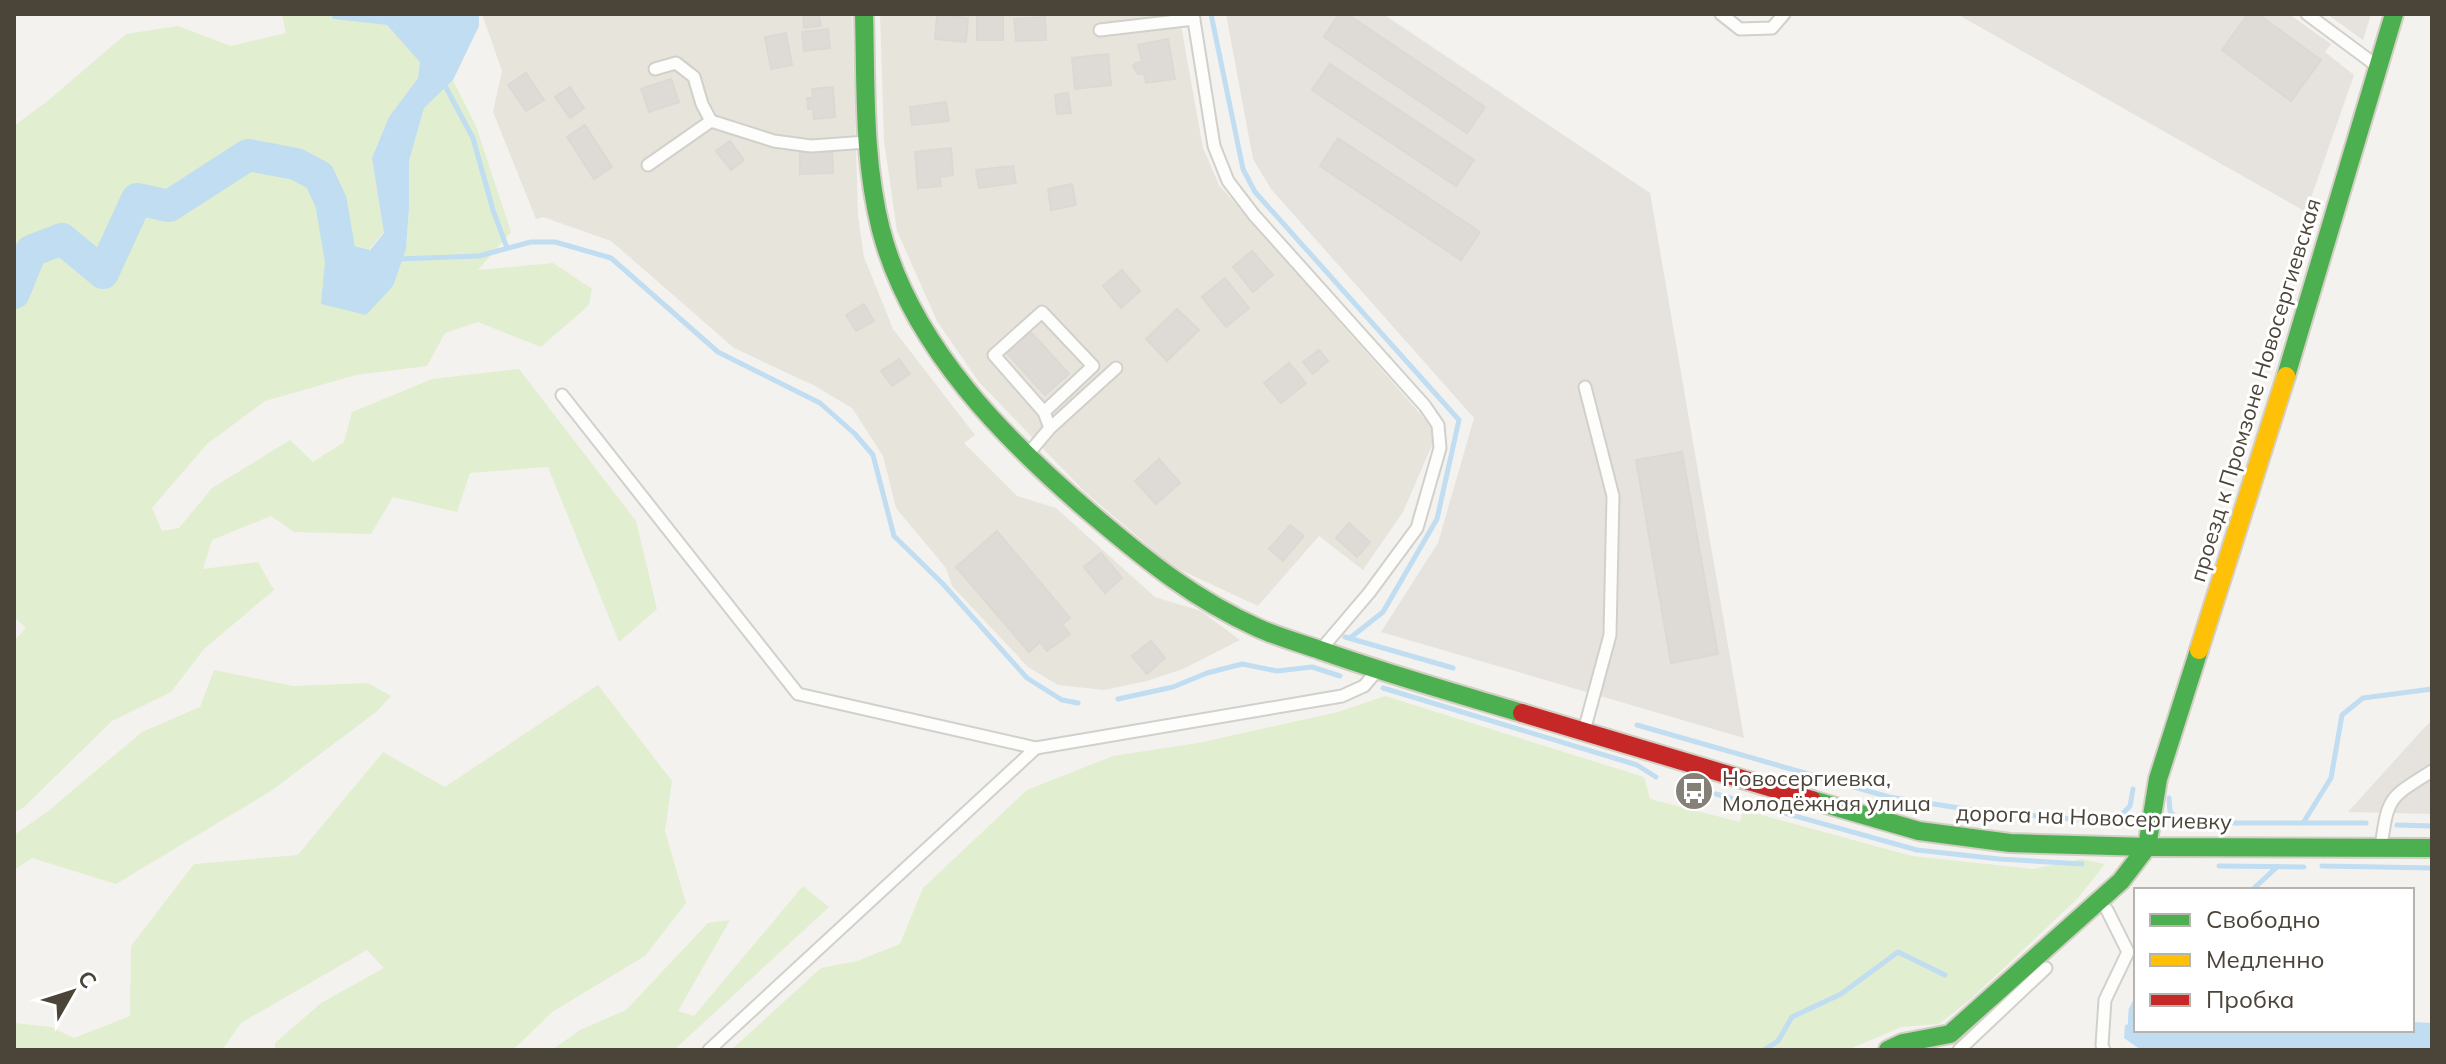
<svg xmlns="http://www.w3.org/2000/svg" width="2446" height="1064" viewBox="0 0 2446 1064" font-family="Mulish,sans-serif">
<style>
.residential{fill:#e7e4dc}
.industrial{fill:#e6e2de}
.green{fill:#e1eecf}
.parking{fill:#e6e3df}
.water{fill:#c0ddf1}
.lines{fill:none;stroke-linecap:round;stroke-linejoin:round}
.stream{stroke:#c0ddf1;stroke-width:5}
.river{stroke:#c0ddf1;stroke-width:32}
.building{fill:#dedbd6;stroke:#dcd9d4;stroke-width:2}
.lane-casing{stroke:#d2d0cb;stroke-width:15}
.fast-casing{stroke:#d3cfc5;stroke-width:22}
.slow-casing{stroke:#d3cfc5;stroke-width:22}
.jam-casing{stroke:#d3cfc5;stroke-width:22}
.lane{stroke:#fdfdfc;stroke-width:11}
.fast{stroke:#4caf50;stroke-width:18}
.slow{stroke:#ffc107;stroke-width:18}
.jam{stroke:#c62828;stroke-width:18}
.labels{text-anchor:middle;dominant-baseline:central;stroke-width:6;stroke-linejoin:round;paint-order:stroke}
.street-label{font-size:22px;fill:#4b4439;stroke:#fff}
.poi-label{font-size:22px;fill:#4b4439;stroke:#fff;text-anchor:start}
</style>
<rect width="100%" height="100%" fill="#f4f2ee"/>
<!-- residential -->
<g class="residential">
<path d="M482 14H852L858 215 864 257 893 329 975 435 964 443 1017 496 1056 508 1155 597 1201 611 1240 640 1183 669 1147 681 1104 690 1058 685 1028 667 952 586 946 568 896 508 883 456 852 408 815 386 734 348 611 241 543 217 536 219 493 112 502 71Z"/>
<path d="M880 14H1179L1203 148 1219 185 1430 425 1433 443 1403 512 1363 570 1319 536 1258 606 1172 566 1085 492 979 382 937 321 897 231 884 141Z"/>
</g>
<!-- industrial -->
<g class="industrial">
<path d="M1226 14H1383L1650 193 1744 738 1381 632 1438 543 1474 418 1271 189 1253 159Z"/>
<path d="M1957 14H2289L2331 44 2325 52 2354 75 2306 212Z"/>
<path d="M2327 14H2371L2363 40Z"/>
</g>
<!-- green -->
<g class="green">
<path d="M282 14H331L333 19 387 25 420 61 418 78 389 117 372 158 384 232 321 304 406 249 409 208V161L424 108 453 80 476 126 511 232 478 270 553 263 592 289 589 305 541 347 478 322 445 333 427 366 356 375 265 401 207 444 152 508 162 531 179 528 212 488 290 440 313 462 344 442 352 412 432 379 519 369 636 521 657 609 619 642 548 467 470 473 457 512 393 497 371 534 294 532 271 516 212 540 203 569 258 562 274 590 204 649 171 692 112 721 24 807 14 813V641L26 628 14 617V126L50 99 126 34 178 26 231 46 286 33Z"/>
<path d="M214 670 293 686 368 683 391 696 376 712 271 791 116 884 32 858 14 870V835L47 812 142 732 200 707Z"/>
<path d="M598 685 672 781 665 831 686 903 645 956 552 1012 513 1050H275V1043L321 1003 384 968 367 950 241 1023 222 1050H14V1023L51 1027 74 1038 130 1016 131 946 194 864 298 855 383 752 445 787Z"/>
<path d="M1385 696 1644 777 1650 799 1740 822 1743 810 1912 856 2033 869 2082 859 2105 864 2078 898 1971 999 1939 1024 1901 1027 1848 1050H731L821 968 857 961 900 944 923 888 1027 790 1113 756 1198 743 1338 712Z"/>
<path d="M803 886 829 907 674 1050H552L580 1030 626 1010 708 923 730 920 678 1011 694 1016Z"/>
</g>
<!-- parking -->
<path class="parking" d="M2432 721V814L2348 812 2424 728Z"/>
<!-- water -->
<g class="water">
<path d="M331 14H479V26L453 80 424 108 409 161V208L406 249 393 286 366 315 321 304 327 240 370 250 384 233 372 158 389 117 418 78 420 62 387 25 333 19Z"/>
<path d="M2412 1022 2432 1023V1050H2141L2124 1038 2125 1025 2136 1023V1030H2412Z"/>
</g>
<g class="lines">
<!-- stream -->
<g class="stream">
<path d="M1211 14 1243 169 1255 192 1459 420 1437 519 1383 612 1350 638"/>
<path d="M443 82 473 138 493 210 507 248"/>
<path d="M398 259 479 256 531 242H555L611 258 718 352 820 403 855 434 873 455 894 536 943 584 1027 678 1062 700 1078 703"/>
<path d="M1345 637 1453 668"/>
<path d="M1383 688 1637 765 1656 777"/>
<path d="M1118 699 1173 687 1207 673 1242 664 1277 671 1312 667 1340 676"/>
<path d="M1637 725 1889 797 1972 810 2072 819H2117L2130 806 2133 789"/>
<path d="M1716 794 1917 850 1999 859 2082 864"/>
<path d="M2169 798 2170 811 2180 823H2366"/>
<path d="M2303 823 2331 778 2342 715 2363 698 2432 689"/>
<path d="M2397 825 2432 826"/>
<path d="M2219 866 2304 867"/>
<path d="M2322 866 2432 868"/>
<path d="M2252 890 2277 867"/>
<path d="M2130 1030 2131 1010 2136 1000"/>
<path d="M1764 1050 1778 1041 1792 1017 1841 994 1898 952 1945 975"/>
</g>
<!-- river -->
<path class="river" d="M14 293 31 251 62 239 103 273 137 199 169 206 248 155 296 164 319 176 331 202 340 255 349 277 356 276"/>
</g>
<!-- building -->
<g class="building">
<path d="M803 14H819L821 26 804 28Z"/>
<rect x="977" y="14" width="26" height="26"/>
<path d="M1339 14H1347L1485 107 1467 133 1324 37Z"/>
<path d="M2248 14H2258L2321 60 2291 101 2222 50Z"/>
<path d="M937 15 968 18 966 42 935 39Z"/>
<path d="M1045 17 1046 40 1016 41 1014 19Z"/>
<path d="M828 29 830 48 804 51 802 32Z"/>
<path d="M786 33 792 65 771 69 765 37Z"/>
<path d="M1168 39 1175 79 1146 83 1144 74H1138L1133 66 1136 63 1142 62 1138 45Z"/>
<path d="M1108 54 1111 85 1075 89 1072 58Z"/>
<path d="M1330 64 1474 160 1456 186 1312 90Z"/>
<path d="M526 73 544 100 526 111 508 85Z"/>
<path d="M671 79 679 102 649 112 641 89Z"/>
<path d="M570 87 584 108 570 118 555 97Z"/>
<path d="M833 87 835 117 814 119 813 109H808L807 98H813L812 89Z"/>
<path d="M1068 93 1071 113 1057 114 1055 95Z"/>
<path d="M946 102 949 121 912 125 910 107Z"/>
<path d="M585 125 612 167 594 179 567 137Z"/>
<path d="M1338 138 1480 232 1461 260 1320 166Z"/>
<path d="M730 141 744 160 731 170 716 151Z"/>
<path d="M951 148 953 175 940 177 941 186 918 188 915 152Z"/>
<path d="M800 152H832L833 173 800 174Z"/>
<path d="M1013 166 1016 183 979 188 976 170Z"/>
<path d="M1072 184 1076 205 1051 210 1048 189Z"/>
<path d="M1252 251 1273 275 1253 292 1233 267Z"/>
<path d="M1122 270 1140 291 1121 308 1103 286Z"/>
<path d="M1225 278 1249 308 1226 327 1202 297Z"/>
<path d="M864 304 874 321 856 331 846 315Z"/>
<path d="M1177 309 1199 330 1167 361 1146 339Z"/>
<path d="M1029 330 1069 374 1045 395 1005 351Z"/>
<path d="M1319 350 1328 361 1313 374 1303 362Z"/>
<path d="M899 359 910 374 892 386 881 371Z"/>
<path d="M1289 363 1306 383 1281 403 1264 383Z"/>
<path d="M1682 452 1718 654 1671 663 1636 460Z"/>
<path d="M1159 459 1180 483 1156 504 1135 481Z"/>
<path d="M1349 523 1370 542 1357 557 1336 538Z"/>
<path d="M1290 525 1304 536 1283 561 1269 549Z"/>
<path d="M997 531 1070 618 1062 625 1070 634 1047 651 1040 642 1029 652 956 567Z"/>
<path d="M1101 553 1122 578 1105 593 1084 567Z"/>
<path d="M1151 641 1165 658 1147 674 1132 656Z"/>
</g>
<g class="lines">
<defs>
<g id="lane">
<path d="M1193 14 1214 146 1228 181 1254 215 1425 406 1438 425 1440 448 1417 528 1369 593 1323 647"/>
<path d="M1721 14 1740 29 1772 28 1784 14"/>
<path d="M2307 14 2377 66"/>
<path d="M1100 30 1194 19"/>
<path d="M655 69 676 63 694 77 702 104 711 121"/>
<path d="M648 165 711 121 774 141 811 146 867 142"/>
<path d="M562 395 798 694 1036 748 1342 696 1364 686 1376 672"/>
<path d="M1044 412 1093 366 1042 312 994 355 1044 412 1050 428"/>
<path d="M1028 454 1050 428 1116 368"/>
<path d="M1584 731 1610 635 1613 496 1585 387"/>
<path d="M2381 847C2388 796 2389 798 2432 771"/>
<path d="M709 1050 1036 748"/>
<path d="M1959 1050 2046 968"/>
<path d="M2104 1050 2102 1045 2105 1000 2128 952 2107 910"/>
</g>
<g id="fast">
<path d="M864 14C866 86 863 160 881 230 911 346 1006 441 1094 516 1147 561 1194 599 1258 628 1278 637 1300 643 1320 650 1387 674 1455 693 1522 713"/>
<path d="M2286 376 2394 14"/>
<path d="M1812 800 1919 831 2010 843 2147 847 2432 848"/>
<path d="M1888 1050 1903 1043 1950 1034 2121 881 2147 847 2158 779 2199 650"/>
</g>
<path id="slow" d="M2199 650 2286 376"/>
<path id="jam" d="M1522 713 1812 800"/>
</defs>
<!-- lane casing -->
<use href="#lane" class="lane-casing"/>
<!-- fast casing -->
<use href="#fast" class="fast-casing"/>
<!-- slow casing -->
<use href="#slow" class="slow-casing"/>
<!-- jam casing -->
<use href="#jam" class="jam-casing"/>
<!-- lane -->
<use href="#lane" class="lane"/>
<!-- fast -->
<use href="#fast" class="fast"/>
<!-- slow -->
<use href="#slow" class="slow"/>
<!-- jam -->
<use href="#jam" class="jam"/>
</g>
<!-- icons -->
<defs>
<symbol id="bus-disc" viewBox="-11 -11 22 22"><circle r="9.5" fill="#868178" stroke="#fff"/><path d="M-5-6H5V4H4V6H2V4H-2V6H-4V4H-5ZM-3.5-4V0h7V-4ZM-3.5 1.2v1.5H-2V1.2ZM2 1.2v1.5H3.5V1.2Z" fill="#fff"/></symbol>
</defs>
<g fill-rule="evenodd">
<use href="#bus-disc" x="1672" y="769" width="44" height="44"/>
</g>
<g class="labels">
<!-- street labels -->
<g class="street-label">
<text transform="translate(2255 390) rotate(-73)">проезд к Промзоне Новосергиевская</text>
<text transform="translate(2094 817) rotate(2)">дорога на Новосергиевку</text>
</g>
<!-- poi labels -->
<g class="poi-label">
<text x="1722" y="778">Новосергиевка,<tspan x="1722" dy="25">Молодёжная улица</tspan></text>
</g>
</g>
<!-- border -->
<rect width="2446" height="1064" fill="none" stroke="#4b4439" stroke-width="32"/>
<!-- legend -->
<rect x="2134" y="888" width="280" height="144" fill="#ffffff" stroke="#b7b4b0" stroke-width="2"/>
<rect x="2150" y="914" width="40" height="12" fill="#4caf50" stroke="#b7b4b0" stroke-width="2"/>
<text x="2206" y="928" font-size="24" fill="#4b4439">Свободно</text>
<rect x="2150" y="954" width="40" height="12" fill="#ffc107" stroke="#b7b4b0" stroke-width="2"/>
<text x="2206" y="968" font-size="24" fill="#4b4439">Медленно</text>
<rect x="2150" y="994" width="40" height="12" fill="#c62828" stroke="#b7b4b0" stroke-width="2"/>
<text x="2206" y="1008" font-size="24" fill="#4b4439">Пробка</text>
<!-- north arrow -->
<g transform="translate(72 992) rotate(51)" stroke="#ffffff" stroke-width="6" paint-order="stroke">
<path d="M0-6L14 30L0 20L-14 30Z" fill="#4b4439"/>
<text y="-12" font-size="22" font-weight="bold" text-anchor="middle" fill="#4b4439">С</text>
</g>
</svg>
